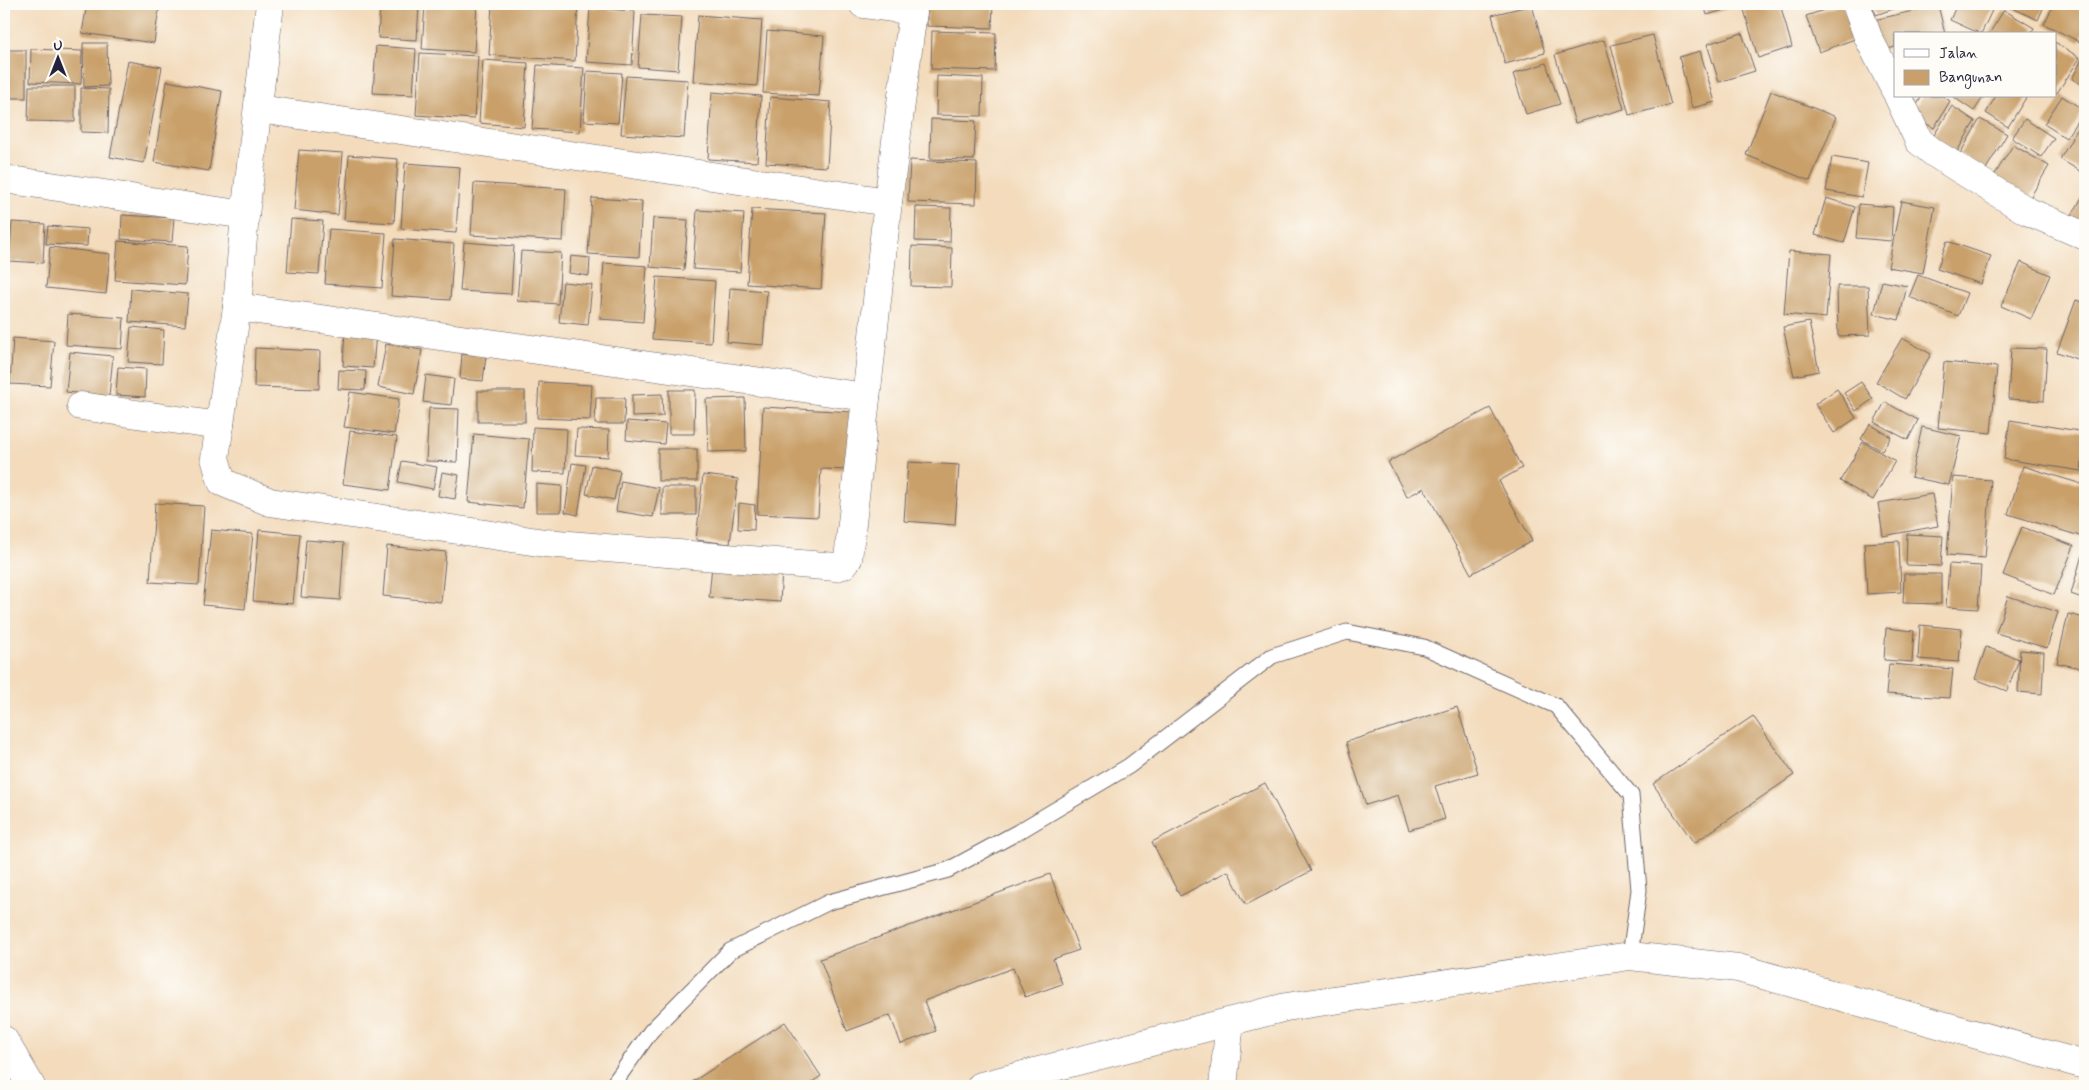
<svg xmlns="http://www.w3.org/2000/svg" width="2089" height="1090" viewBox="0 0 2089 1090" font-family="Mynerve,sans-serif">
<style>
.building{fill:#c9a06b}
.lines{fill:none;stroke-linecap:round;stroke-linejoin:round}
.lane-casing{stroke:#6b6368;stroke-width:17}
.street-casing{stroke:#6b6368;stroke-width:29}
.secondary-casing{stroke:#6b6368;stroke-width:29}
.lane{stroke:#fff;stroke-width:15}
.street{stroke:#fff;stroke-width:28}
.secondary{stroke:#fff;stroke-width:28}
</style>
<rect width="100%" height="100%" fill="#fdfcf7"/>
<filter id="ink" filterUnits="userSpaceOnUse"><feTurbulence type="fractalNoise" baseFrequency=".02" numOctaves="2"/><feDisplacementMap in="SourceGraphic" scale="10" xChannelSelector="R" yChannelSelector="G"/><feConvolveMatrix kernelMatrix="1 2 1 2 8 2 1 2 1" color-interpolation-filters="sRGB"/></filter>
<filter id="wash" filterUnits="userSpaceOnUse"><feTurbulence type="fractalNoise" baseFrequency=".0096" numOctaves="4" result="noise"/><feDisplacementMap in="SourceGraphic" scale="20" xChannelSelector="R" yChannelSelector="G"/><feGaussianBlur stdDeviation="1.12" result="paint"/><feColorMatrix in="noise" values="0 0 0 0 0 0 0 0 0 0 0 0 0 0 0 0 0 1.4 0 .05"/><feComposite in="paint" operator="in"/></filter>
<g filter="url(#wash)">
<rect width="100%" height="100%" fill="#f3dbbc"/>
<g id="blocks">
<!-- building -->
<g class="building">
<path d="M87 4H132L159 8 154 43 82 33Z"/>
<path d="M380 4H419L417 40 378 38Z"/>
<path d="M425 4H477L474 52 422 49Z"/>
<path d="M492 4H578L575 61 489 55Z"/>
<path d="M927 4H993L992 28 927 26Z"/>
<path d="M1704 4H1744L1707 15Z"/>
<path d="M1767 4H1780L1792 47 1758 58 1744 10Z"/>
<path d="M1842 4 1855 39 1819 52 1806 16Z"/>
<path d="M1872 4H1907L1876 15Z"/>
<path d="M1957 4H1995L1981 34 1950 20Z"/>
<path d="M2009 4H2045L2038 20 2008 6Z"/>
<path d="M2054 4H2085V30L2080 42 2044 24Z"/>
<path d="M1532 5 1545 53 1505 64 1492 15Z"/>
<path d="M1938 5 1945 34H1895V47L1877 52 1870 21Z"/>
<path d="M590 8 635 11 632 65 586 62Z"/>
<path d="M2004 10 2034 28 2031 34H1989Z"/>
<path d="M642 15 682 17 678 70 638 67Z"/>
<path d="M698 15 762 20 757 86 693 81Z"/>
<path d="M767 31 824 36 819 96 763 93Z"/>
<path d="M932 31 996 33 995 71 931 69Z"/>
<path d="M1742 33 1755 71 1719 82 1707 44Z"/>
<path d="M1653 35 1671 105 1629 115 1611 45Z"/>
<path d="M1604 40 1624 109 1575 123 1555 55Z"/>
<path d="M2055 42 2080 58 2057 93 2055 92Z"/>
<path d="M83 43H107L108 86 84 87Z"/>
<path d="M376 46 416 49 413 95 373 93Z"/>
<path d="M31 49 82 51 81 84 30 82Z"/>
<rect x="6" y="50" width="20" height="48"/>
<path d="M1700 51 1715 102 1692 108 1679 57Z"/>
<path d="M420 53 478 56 474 119 416 115Z"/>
<path d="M2085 53V86L2072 79Z"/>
<path d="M483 60 528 63 524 127 479 123Z"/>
<path d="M128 61 162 67 144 163 110 157Z"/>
<path d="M1546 63 1560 104 1526 114 1513 74Z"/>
<path d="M537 65 584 68 580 132 532 129Z"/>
<path d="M587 71 622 73 618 123 584 121Z"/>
<path d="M626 76 688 80 684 138 621 134Z"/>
<path d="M937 76 983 78 982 116 936 115Z"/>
<path d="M167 81 222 91 209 171 154 162Z"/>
<path d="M29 86H75V122L28 121Z"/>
<path d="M81 88 109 89 108 133 81 132Z"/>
<path d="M1771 91 1836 117 1810 181 1746 155Z"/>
<path d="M712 92 761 96 757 162 708 159Z"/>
<path d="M1922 96H1942L1950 101 1934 128 1911 115Z"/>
<path d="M1952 96H1984L1974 111Z"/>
<path d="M1996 96H2027L2008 127 1986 113Z"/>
<path d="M2062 96 2084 110 2066 138 2044 124Z"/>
<path d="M770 97 831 102 827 167 766 163Z"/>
<path d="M1952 106 1975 121 1952 160 1928 145Z"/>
<path d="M2085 116V174L2060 159Z"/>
<path d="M931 119 976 121 974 160 930 159Z"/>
<path d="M1980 119 2007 134 1986 169 1960 154Z"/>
<path d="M2025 119 2054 138 2041 157 2012 138Z"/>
<path d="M2013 145 2049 166 2028 201 1992 179Z"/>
<path d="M299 150 343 153 338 215 294 210Z"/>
<path d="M349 155 398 159 394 223 344 220Z"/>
<path d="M1832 157 1868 163 1862 197 1826 191Z"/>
<path d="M910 160 977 163 976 204 908 202Z"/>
<path d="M405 163 460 167 456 233 401 229Z"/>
<path d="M474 183 566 189 563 241 471 235Z"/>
<path d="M2085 192V226L2071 217Z"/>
<path d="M592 198 642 201 639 257 588 254Z"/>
<path d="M1826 198 1855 207 1844 243 1815 235Z"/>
<path d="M1901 201 1935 207 1923 273 1888 267Z"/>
<path d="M1859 204 1893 207 1891 241 1856 238Z"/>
<path d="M916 207 951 208 950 242 915 241Z"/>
<path d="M752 209 826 213 821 289 747 284Z"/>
<path d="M697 210 744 213 740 272 693 269Z"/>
<path d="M122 215 174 218 172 242 121 239Z"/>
<path d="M653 218 688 220 684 270 650 267Z"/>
<path d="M291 219 323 221 319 274 287 272Z"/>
<path d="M12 222 45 224 43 263 9 261Z"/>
<path d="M48 226 88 229 87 246 46 244Z"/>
<path d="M329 229 386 233 382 288 325 284Z"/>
<path d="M395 239 454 244 450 300 391 296Z"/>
<path d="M118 241 188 246 185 285 115 280Z"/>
<path d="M1947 241 1991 256 1981 284 1937 269Z"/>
<path d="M464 242 514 246 511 294 460 291Z"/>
<path d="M912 246 952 248 951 287 911 286Z"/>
<path d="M50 247 110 254 106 294 46 288Z"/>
<path d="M521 251 561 253 558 304 517 301Z"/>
<path d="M1789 251 1831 254 1826 318 1784 314Z"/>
<path d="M571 256 590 258 589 276 569 273Z"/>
<path d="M2021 262 2050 275 2031 319 2001 306Z"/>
<path d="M604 263 647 266 643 322 600 319Z"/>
<path d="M1918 275 1967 293 1958 316 1909 297Z"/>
<path d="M657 277 715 281 711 343 652 339Z"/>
<path d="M1882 281 1907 286 1899 320 1874 314Z"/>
<path d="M563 282 592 285 588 325 559 322Z"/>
<path d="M1837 286H1868L1870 335 1838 336Z"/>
<path d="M730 288 767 291 763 345 727 342Z"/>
<path d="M131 289 188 294 185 326 129 322Z"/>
<path d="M2076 300 2085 303V362L2057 352Z"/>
<path d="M68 314 124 318 122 349 66 345Z"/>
<path d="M1809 322 1819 371 1794 376 1783 327Z"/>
<path d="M131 327 164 330 162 364 128 362Z"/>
<path d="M345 330 376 333 373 368 343 366Z"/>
<path d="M13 338 54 341 50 386 10 384Z"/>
<path d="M1902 338 1931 354 1905 399 1876 382Z"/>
<path d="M386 344 422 350 414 394 378 387Z"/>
<path d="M255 348 320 351 319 389 254 387Z"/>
<path d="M2011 348 2047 349 2044 401 2008 399Z"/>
<path d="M70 352 113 356 109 396 66 392Z"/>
<path d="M462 354 486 356 483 381 460 379Z"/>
<path d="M1944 362 1997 367 1991 433 1938 428Z"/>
<path d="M118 367 146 369 145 397 116 395Z"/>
<path d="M339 370 366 371 365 390 338 389Z"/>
<path d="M426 375 454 379 451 405 423 402Z"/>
<path d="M539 382 592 385 590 420 537 418Z"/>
<path d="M1861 382 1873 399 1856 411 1844 393Z"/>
<path d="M1837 389 1856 418 1834 433 1815 404Z"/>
<path d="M669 390H695L694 434H669Z"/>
<rect x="478" y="391" width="47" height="31"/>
<path d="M350 392 399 399 394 434 344 427Z"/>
<path d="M662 394 663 416 632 417V395Z"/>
<path d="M596 398H625L624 424H595Z"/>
<path d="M745 398 746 451 708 452 706 399Z"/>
<path d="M1885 402 1918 420 1908 440 1874 422Z"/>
<path d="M763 407 853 412 850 470 821 469 818 517 757 514Z"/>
<path d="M429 408 459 409 457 462 426 461Z"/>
<path d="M1490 408 1522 468 1499 481 1532 541 1471 574 1424 488 1407 497 1388 462Z"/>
<path d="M2010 420 2085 432 2081 471 2004 459Z"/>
<path d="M627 421 666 424 664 444 626 440Z"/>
<path d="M1870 424 1891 437 1882 451 1861 439Z"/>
<path d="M533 427 567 429 565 473 532 472Z"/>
<path d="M1922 427 1961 436 1949 485 1911 477Z"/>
<path d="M577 429 609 430 608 457 575 455Z"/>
<path d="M350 431 397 437 390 490 343 484Z"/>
<path d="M474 434 529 439 523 508 468 502Z"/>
<path d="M1863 442 1895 461 1873 500 1840 481Z"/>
<rect x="658" y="449" width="39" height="32"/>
<path d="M402 461 437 467 433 489 398 482Z"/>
<path d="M908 462 959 465 955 525 904 521Z"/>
<path d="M572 463 586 465 578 515 565 512Z"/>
<path d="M592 465 620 471 614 500 586 494Z"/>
<path d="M2023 466 2085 485V529L2083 537 2008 514Z"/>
<path d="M442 472 459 475 455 499 438 496Z"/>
<path d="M703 475 738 479 730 544 696 540Z"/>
<path d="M1953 477 1991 480 1985 558 1947 555Z"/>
<path d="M621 481 659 488 653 517 616 511Z"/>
<path d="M536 484 562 486 561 512H536Z"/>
<rect x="662" y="487" width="34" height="28"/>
<path d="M1932 494 1938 526 1883 536 1878 503Z"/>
<path d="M155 503 204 506 199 585 150 582Z"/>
<path d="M739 503 755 505 754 530 738 529Z"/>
<path d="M2022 527 2074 546 2054 595 2003 575Z"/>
<path d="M211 530 253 534 245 609 203 605Z"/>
<path d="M259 530 300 534 293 604 253 601Z"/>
<path d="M1907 534 1943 536 1941 566 1906 565Z"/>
<path d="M306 540 344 543 340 600 301 597Z"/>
<path d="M1899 541 1901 592 1867 594 1864 543Z"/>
<path d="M387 546 446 552 441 602 383 596Z"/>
<path d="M2082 555H2085V599L2071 594Z"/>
<path d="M1949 564 1981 566 1978 609 1946 607Z"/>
<path d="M712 565 782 570 780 602 709 597Z"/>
<path d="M1904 574H1941V604L1903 603Z"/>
<path d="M2008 596 2058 612 2047 648 1996 633Z"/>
<path d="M2068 614 2085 618V669L2057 663Z"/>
<path d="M1920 625 1962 629 1959 662 1918 659Z"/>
<path d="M1886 628 1914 631 1912 662 1884 660Z"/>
<path d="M1986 647 2019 659 2007 691 1975 679Z"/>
<path d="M2020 650 2044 652 2042 694 2018 692Z"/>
<path d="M1889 664 1953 669 1950 698 1886 694Z"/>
<path d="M1457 707 1478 773 1435 786 1445 819 1409 830 1398 795 1366 805 1346 742Z"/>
<path d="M1753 716 1794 775 1694 843 1653 784Z"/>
<path d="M1265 783 1311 871 1246 905 1228 871 1180 896 1152 842Z"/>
<path d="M1050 874 1079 950 1053 959 1062 984 1025 997 1013 968 924 1001 936 1031 901 1044 890 1015 847 1031 820 959Z"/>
<path d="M785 1022 821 1076 806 1086H686Z"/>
</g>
</g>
</g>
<g filter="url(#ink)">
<use href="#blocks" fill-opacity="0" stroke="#6b6368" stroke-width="1"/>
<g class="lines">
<defs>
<path id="lane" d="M612 1086 651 1031 730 951 829 902 948 870 1018 832 1129 766 1272 656 1347 632 1424 647 1556 706 1631 795 1639 890 1630 956"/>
<g id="street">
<path d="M270 4 245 215 237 307 215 458 222 482 270 502 545 543 836 567 843 565 848 559 888 202 914 4"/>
<path d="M863 4 913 11"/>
<path d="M259 109 888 202"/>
<path d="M4 179 245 215"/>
<path d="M237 307 866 397"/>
<path d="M81 406 220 426"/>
<path d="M4 1040 31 1086"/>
<path d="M981 1086 1286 1007 1630 956 1738 968 2085 1065"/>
<path d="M1223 1086 1230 1022"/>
</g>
<g id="secondary">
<path d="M1856 4 1868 37 1895 90"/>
<path d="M1898 96 1919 141 1934 153 2027 211 2085 236"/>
</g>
</defs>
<!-- lane casing -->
<use href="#lane" class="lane-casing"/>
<!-- street casing -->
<use href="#street" class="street-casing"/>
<!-- secondary casing -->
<use href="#secondary" class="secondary-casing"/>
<!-- lane -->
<use href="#lane" class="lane"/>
<!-- street -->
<use href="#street" class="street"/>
<!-- secondary -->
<use href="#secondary" class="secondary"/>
</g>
</g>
<!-- margin -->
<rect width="2089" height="1090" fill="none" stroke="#fdfcf7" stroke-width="20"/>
<!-- legend -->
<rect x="1894" y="32" width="162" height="65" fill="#fdfcf7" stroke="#a5a5ac"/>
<rect x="1904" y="49" width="25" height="8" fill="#ffffff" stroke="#a5a5ac"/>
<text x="1939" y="58" font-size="15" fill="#22223b">Jalan</text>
<rect x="1904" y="70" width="25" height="15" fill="#c9a06b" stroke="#a5a5ac"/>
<text x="1939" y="82" font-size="15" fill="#22223b">Bangunan</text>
<!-- north arrow -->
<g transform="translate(58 58)" stroke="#fdfcf7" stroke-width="4" paint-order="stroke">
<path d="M0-4L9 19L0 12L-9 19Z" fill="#22223b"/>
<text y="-8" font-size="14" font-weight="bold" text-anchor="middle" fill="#22223b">U</text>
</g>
</svg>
